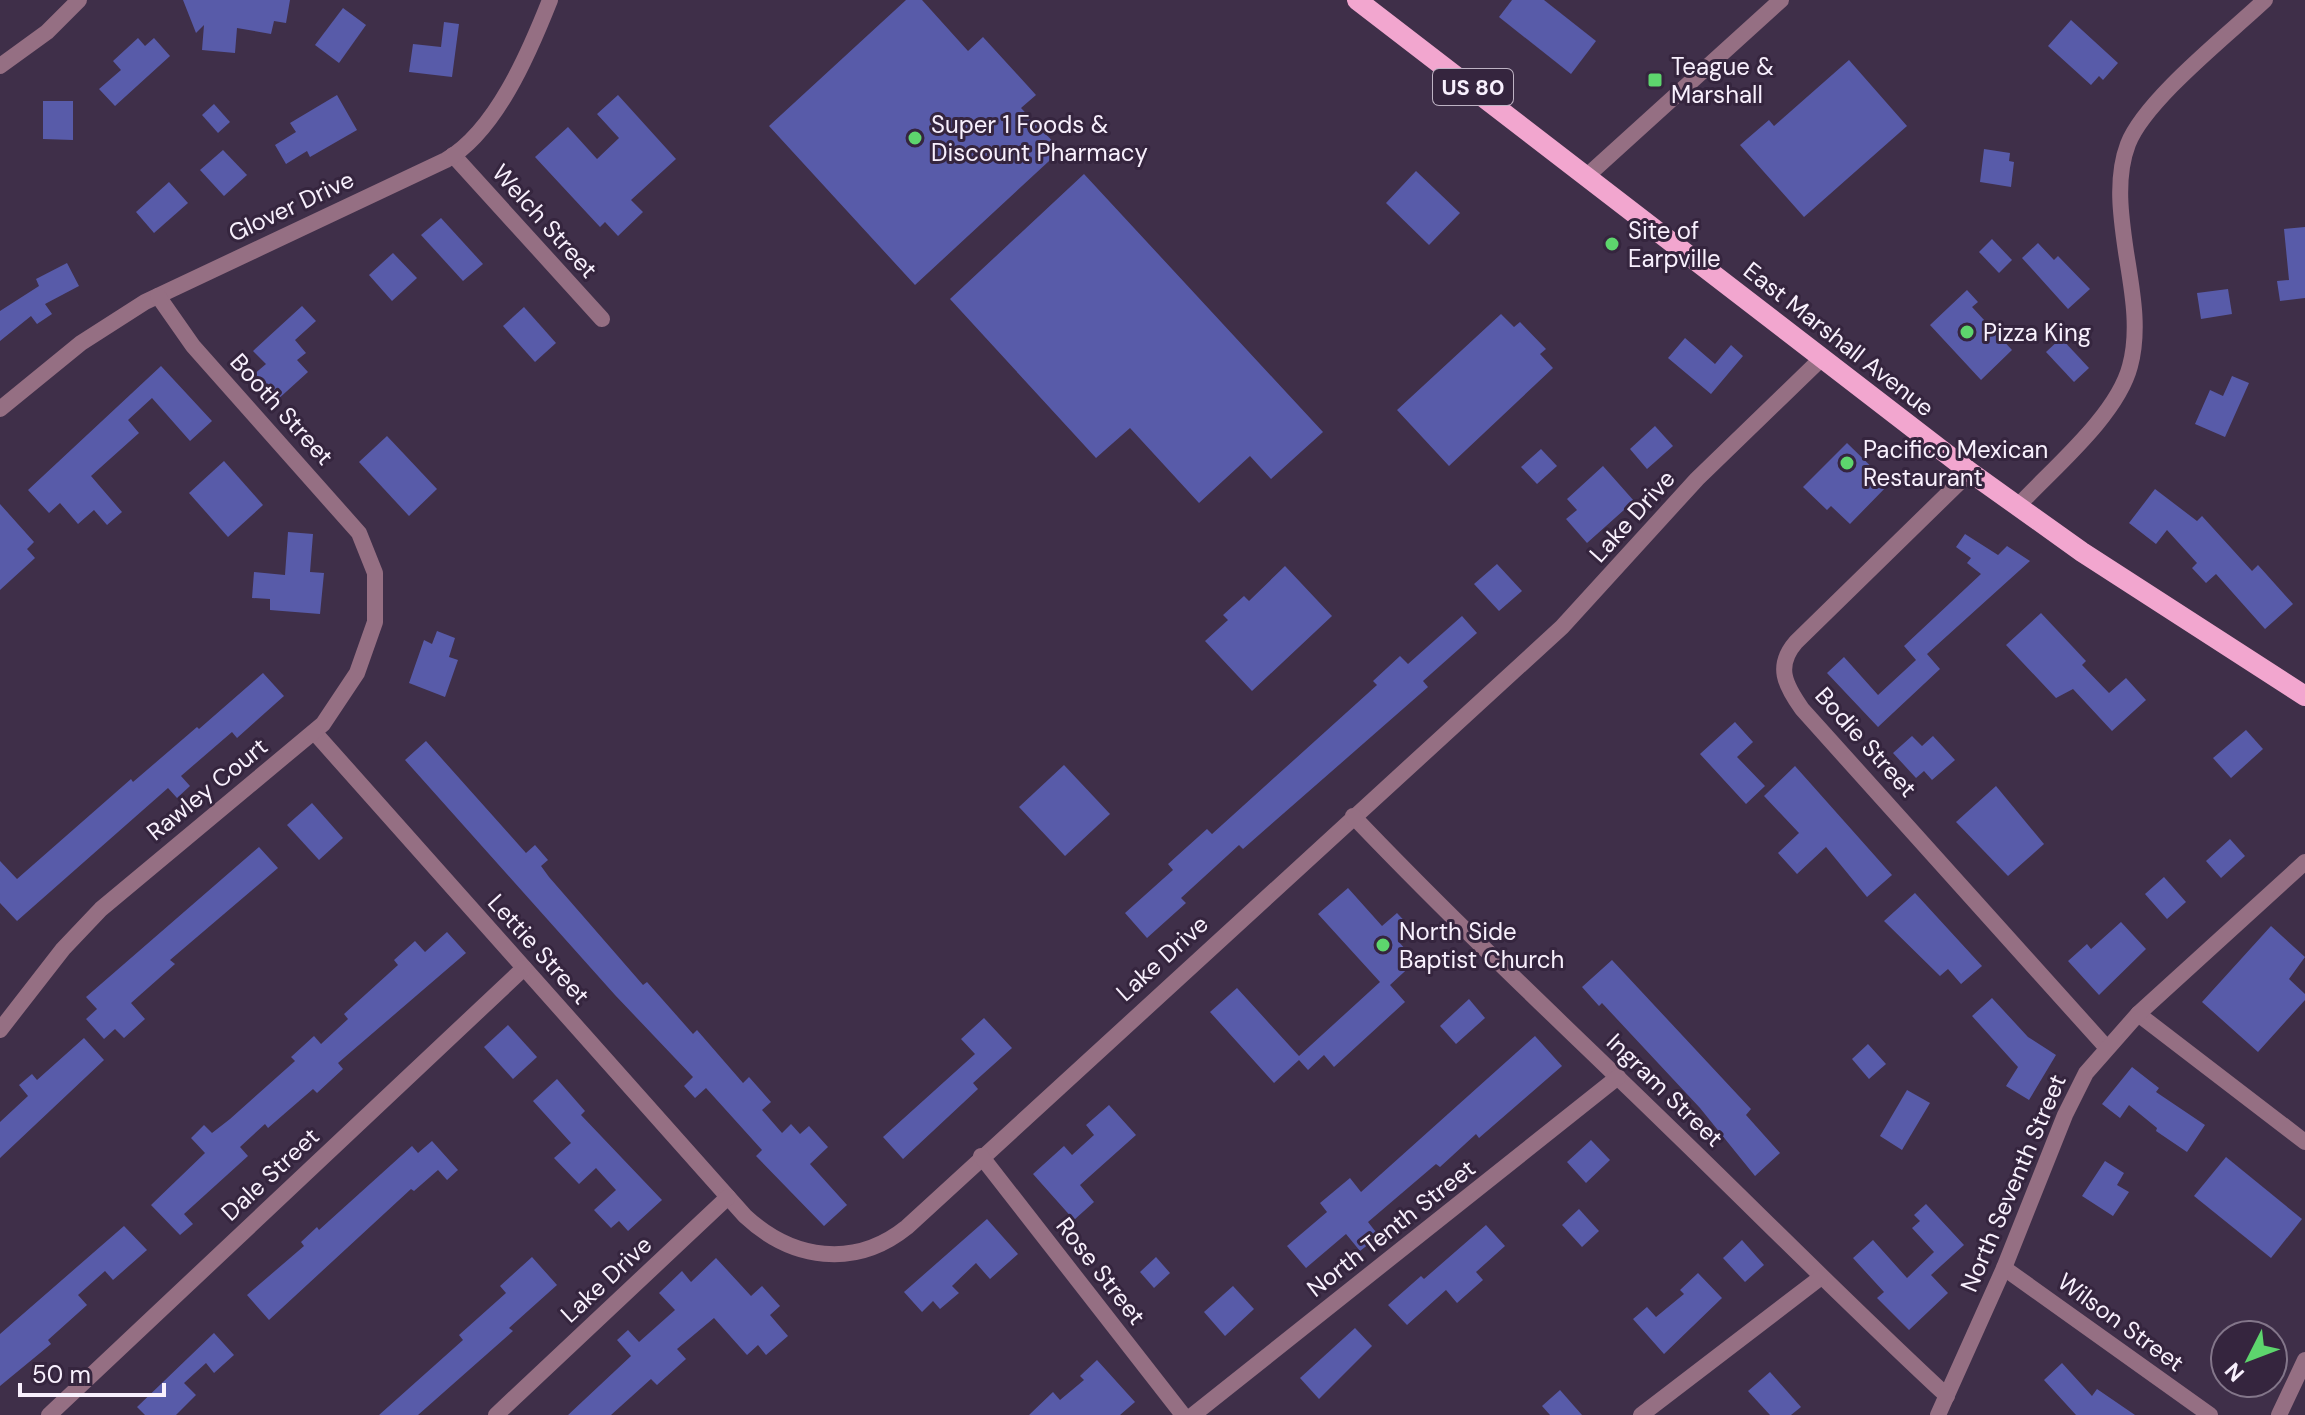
<svg xmlns="http://www.w3.org/2000/svg" width="2305" height="1415" viewBox="0 0 2305 1415" font-family="'DM Sans',sans-serif">
<style>
.building{fill:#585ba9}
.lines{fill:none;stroke-linecap:round;stroke-linejoin:round}
.street{stroke:#956f83;stroke-width:16}
.primary{stroke:#f2a6cf;stroke-width:20}
.poi-dot{fill:#5dd56d;stroke:#35253e;stroke-width:3}
.labels{text-anchor:middle;dominant-baseline:central;stroke-width:6;stroke-linejoin:round;paint-order:stroke}
.shield{fill:#35253e;stroke:#beb3c4;stroke-width:2}
.shield-label{font-size:22px;font-weight:bold;fill:#f8f0fd}
.poi-label{font-size:24px;fill:#f8f0fd;stroke:#35253e;text-anchor:start}
.street-label{font-size:24px;fill:#f8f0fd;stroke:#35253e}
</style>
<rect width="100%" height="100%" fill="#3f2f49"/>
<!-- building -->
<g class="building">
<path d="M183 0H290L286 23 274 21 271 34 237 28 235 53 202 50 204 25 196 33Z"/>
<path d="M906 0H922L968 51 983 37 1036 95 1021 108 1061 150 915 285 769 126Z"/>
<path d="M1512 0H1544L1596 41 1571 74 1499 17Z"/>
<path d="M343 8 366 25 339 63 315 45Z"/>
<path d="M2071 20 2118 63 2103 80 2099 76 2091 85 2048 46Z"/>
<path d="M444 22 459 24 452 77 409 72 413 44 441 47Z"/>
<path d="M138 38 145 46 154 38 170 56 115 106 99 89 121 70 113 61Z"/>
<path d="M1849 60 1907 126 1804 217 1740 145 1769 120 1774 126Z"/>
<path d="M337 95 357 130 310 157 307 151 286 164 275 145 296 132 290 123Z"/>
<path d="M618 95 676 159 631 200 643 212 618 236 605 222 600 227 535 157 568 127 597 159 619 138 597 114Z"/>
<path d="M43 101H73V140L43 139Z"/>
<path d="M214 104 230 122 218 133 202 115Z"/>
<path d="M1984 149 2010 153 2009 161 2014 162 2011 187 1980 182Z"/>
<path d="M223 150 247 175 224 196 200 170Z"/>
<path d="M1416 171 1460 213 1429 245 1386 203Z"/>
<path d="M1084 174 1323 432 1271 479 1250 456 1199 503 1130 428 1096 458 950 299Z"/>
<path d="M169 182 188 203 154 233 136 212Z"/>
<path d="M441 218 483 264 463 281 421 235Z"/>
<path d="M2305 227V298L2280 301 2277 281 2289 280 2284 229Z"/>
<path d="M1992 239 2012 260 1999 273 1979 252Z"/>
<path d="M2038 243 2054 260 2058 256 2090 289 2068 309 2022 258Z"/>
<path d="M393 253 417 278 392 301 369 275Z"/>
<path d="M67 263 79 286 45 304 52 314 37 324 31 316 0 341V311L39 286 36 279Z"/>
<path d="M2228 289 2232 314 2201 319 2197 293Z"/>
<path d="M1967 290 1978 302 1972 307 2012 350 1981 380 1930 325Z"/>
<path d="M302 306 316 321 295 340 306 353 297 360 308 372 276 401 253 375 266 364 253 351Z"/>
<path d="M524 307 556 343 535 362 503 326Z"/>
<path d="M1501 314 1514 327 1520 322 1546 349 1540 354 1553 368 1449 466 1397 410Z"/>
<path d="M1685 338 1715 364 1731 345 1743 356 1711 394 1668 358Z"/>
<path d="M2061 338 2089 368 2074 382 2046 352Z"/>
<path d="M161 366 212 421 190 441 152 398 128 420 139 433 91 476 122 512 107 525 94 510 78 524 60 503 49 513 28 490Z"/>
<path d="M2232 376 2249 383 2225 437 2195 424 2210 390 2223 396Z"/>
<path d="M1655 426 1673 446 1647 469 1630 449Z"/>
<path d="M387 436 437 489 409 516 359 462Z"/>
<path d="M1847 443 1889 484 1850 524 1831 506 1827 510 1803 487Z"/>
<path d="M1541 449 1557 466 1537 484 1521 467Z"/>
<path d="M224 461 263 505 228 537 189 493Z"/>
<path d="M1603 466 1634 501 1587 543 1566 519 1577 510 1567 499Z"/>
<path d="M2155 489 2197 521 2202 516 2252 571 2258 565 2293 604 2265 629 2216 574 2206 583 2192 568 2197 563 2167 530 2156 544 2129 523Z"/>
<path d="M0 504 34 542 27 549 35 558 0 590Z"/>
<path d="M288 532 313 534 310 572 324 573 320 614 270 610V599L252 598 254 572 285 575Z"/>
<path d="M1965 534 1998 555 2007 546 2030 561 1927 654 1940 669 1878 727 1827 673 1844 657 1878 695 1916 660 1904 646 1981 574 1967 563 1971 558 1956 547Z"/>
<path d="M1497 564 1522 591 1499 611 1474 584Z"/>
<path d="M1285 566 1332 616 1252 691 1205 641 1228 620 1223 615 1244 596 1249 601Z"/>
<path d="M2041 613 2086 661 2082 665 2109 693 2126 678 2146 700 2112 731 2073 689 2056 698 2006 645Z"/>
<path d="M1462 616 1477 633 1423 681 1428 687 1243 849 1239 845 1181 898 1186 903 1147 938 1125 913 1173 870 1168 864 1207 829 1212 834 1377 685 1373 681 1400 656 1408 664Z"/>
<path d="M437 631 455 638 449 657 458 660 445 697 409 683 424 640 432 644Z"/>
<path d="M263 673 284 696 237 738 232 732 181 776 190 786 177 798 168 788 17 921 0 903V861L17 879 131 779 133 782 197 727 199 729Z"/>
<path d="M1735 722 1753 742 1737 757 1765 786 1746 804 1700 754Z"/>
<path d="M2246 730 2263 749 2231 778 2213 758Z"/>
<path d="M1912 736 1922 746 1933 736 1955 760 1932 780 1924 771 1916 778 1893 753Z"/>
<path d="M426 741 526 853 535 845 548 860 541 866 549 877 643 985 647 982 693 1034 697 1030 743 1083 749 1077 771 1102 762 1110 782 1133 791 1124 800 1134 809 1126 828 1147 810 1164 847 1205 824 1226 756 1156 762 1150 706 1088 695 1098 684 1086 693 1077 615 995 405 760Z"/>
<path d="M1064 765 1110 814 1065 856 1019 807Z"/>
<path d="M1795 766 1892 875 1867 897 1826 847 1797 874 1778 853 1799 833 1764 796Z"/>
<path d="M1996 786 2044 844 2008 876 1956 822Z"/>
<path d="M312 803 343 838 319 860 287 825Z"/>
<path d="M2230 839 2245 856 2221 878 2206 861Z"/>
<path d="M259 847 278 868 170 960 175 964 131 1003 145 1019 124 1038 115 1029 104 1039 86 1019 97 1009 86 997Z"/>
<path d="M2164 877 2186 902 2167 919 2145 894Z"/>
<path d="M1348 888 1382 926 1397 913 1412 929 1398 941 1416 961 1390 985 1405 1002 1334 1067 1324 1055 1308 1070 1299 1060 1274 1083 1210 1012 1237 988 1299 1056 1380 982 1318 914Z"/>
<path d="M1915 893 1982 966 1961 984 1948 969 1940 976 1884 921Z"/>
<path d="M2121 922 2146 949 2099 995 2068 961 2087 944 2091 949Z"/>
<path d="M2271 926 2305 957 2289 979 2305 994V1000L2258 1052 2202 1002Z"/>
<path d="M447 932 466 953 338 1063 343 1069 317 1093 313 1089 268 1128 265 1124 240 1147 248 1156 184 1214 193 1224 180 1235 151 1205 205 1153 191 1138 204 1125 212 1133 230 1119 295 1061 291 1057 314 1036 321 1044 348 1019 344 1014 398 965 394 960 415 941 425 952Z"/>
<path d="M1612 960 1751 1109 1746 1115 1780 1153 1755 1176 1700 1108 1602 1003 1599 1006 1582 987Z"/>
<path d="M1992 998 2028 1037 2056 1055 2029 1100 2006 1086 2018 1067 1972 1016Z"/>
<path d="M1469 999 1485 1018 1456 1044 1440 1026Z"/>
<path d="M984 1018 1012 1048 973 1083 978 1089 903 1159 883 1137 975 1054 961 1039Z"/>
<path d="M508 1025 537 1057 513 1079 484 1047Z"/>
<path d="M1535 1036 1562 1066 1479 1138 1476 1134 1440 1167 1436 1164 1368 1222 1379 1236 1360 1251 1346 1234 1306 1268 1287 1246 1327 1212 1320 1203 1350 1178 1361 1192Z"/>
<path d="M84 1038 104 1060 0 1158V1122L28 1096 19 1085 32 1074 37 1080Z"/>
<path d="M1868 1044 1886 1064 1869 1079 1852 1059Z"/>
<path d="M2132 1067 2159 1088 2156 1092 2205 1125 2187 1152 2156 1131 2157 1128 2129 1105 2120 1118 2102 1104Z"/>
<path d="M557 1079 585 1111 581 1115 662 1200 628 1231 619 1221 611 1228 594 1210 616 1190 596 1168 579 1184 554 1158 571 1143 533 1101Z"/>
<path d="M1907 1090 1930 1103 1902 1150 1880 1136Z"/>
<path d="M1109 1105 1136 1135 1080 1185 1094 1202 1074 1220 1033 1174 1064 1146 1072 1155 1094 1135 1086 1125Z"/>
<path d="M1591 1140 1610 1160 1586 1183 1567 1162Z"/>
<path d="M432 1141 458 1170 447 1180 438 1170 414 1191 411 1189 269 1320 247 1295 304 1246 301 1242 317 1227 319 1230 412 1146 418 1153Z"/>
<path d="M2226 1157 2302 1219 2271 1258 2194 1196Z"/>
<path d="M2105 1161 2124 1173 2117 1185 2129 1192 2113 1216 2082 1196Z"/>
<path d="M1926 1204 1964 1245 1931 1275 1948 1293 1909 1330 1877 1298 1884 1292 1853 1258 1873 1240 1907 1278 1934 1252 1912 1228 1920 1221 1914 1215Z"/>
<path d="M1579 1209 1599 1231 1582 1247 1562 1225Z"/>
<path d="M987 1219 1018 1254 990 1279 976 1263 952 1286 959 1293 940 1309 933 1301 922 1312 904 1292Z"/>
<path d="M1486 1225 1505 1246 1476 1272 1483 1280 1457 1303 1446 1290 1407 1325 1388 1305 1421 1276 1424 1279Z"/>
<path d="M124 1226 147 1250 113 1280 105 1271 78 1295 87 1305 48 1340 51 1344 0 1386V1334Z"/>
<path d="M1742 1240 1764 1265 1745 1282 1723 1258Z"/>
<path d="M532 1257 557 1285 509 1328 513 1331 418 1415H379L463 1340 459 1335 506 1293 500 1286Z"/>
<path d="M1156 1257 1170 1273 1154 1288 1140 1272Z"/>
<path d="M716 1258 751 1296 762 1286 780 1306 770 1315 788 1336 766 1355 758 1345 747 1355 714 1318 677 1349 686 1359 657 1385 651 1379 611 1415H568L631 1356 617 1340 628 1330 639 1342 675 1310 659 1293 682 1271 691 1282Z"/>
<path d="M1698 1273 1722 1298 1664 1354 1633 1319 1647 1307 1656 1317 1684 1294 1680 1290Z"/>
<path d="M1233 1286 1254 1309 1225 1336 1204 1312Z"/>
<path d="M1355 1328 1372 1346 1319 1399 1300 1378Z"/>
<path d="M214 1333 234 1355 214 1373 206 1363 184 1383 196 1395 176 1415H145L137 1407Z"/>
<path d="M1097 1360 1135 1402 1120 1415H1029L1053 1392 1060 1400 1084 1380 1080 1376Z"/>
<path d="M2062 1363 2092 1396 2097 1389 2135 1415H2076L2044 1380Z"/>
<path d="M1770 1372 1801 1407 1791 1415H1770L1748 1391Z"/>
<path d="M1560 1390 1582 1415H1550L1542 1406Z"/>
</g>
<g class="lines">
<!-- street -->
<g class="street">
<path d="M0 66 47 32 79 0"/>
<path d="M453 155 602 319"/>
<path d="M1588 175 1781 0"/>
<path d="M0 409 81 343 145 302 446 160C496 131 529 53 550 0"/>
<path d="M1970 472 1796 642C1775 666 1785 685 1802 709L2106 1047"/>
<path d="M2017 507C2052 469 2117 416 2130 366 2140 329 2132 290 2126 252 2121 218 2115 178 2128 144 2145 100 2229 34 2265 0"/>
<path d="M315 733 745 1216C792 1260 855 1269 907 1227L1562 627 1697 479 1822 358"/>
<path d="M1353 816C1455 923 1562 1023 1668 1126 1761 1216 1852 1308 1947 1396"/>
<path d="M2138 1014 2305 1142"/>
<path d="M0 1030 63 949 101 909 323 724 357 673 375 622V573L359 533 193 346 158 296"/>
<path d="M981 1156 1183 1415"/>
<path d="M2004 1268 2210 1415"/>
<path d="M49 1415 524 968"/>
<path d="M496 1415 728 1197"/>
<path d="M1193 1415 1618 1077"/>
<path d="M1641 1415 1820 1278"/>
<path d="M1938 1415 2004 1268 2065 1115 2086 1073 2138 1014 2305 862"/>
<path d="M2279 1415 2305 1360"/>
</g>
<!-- primary -->
<path class="primary" d="M1357 0 1970 472 2082 552 2305 696"/>
</g>
<!-- markers -->
<g class="poi-dot">
<rect x="1647" y="72" width="16" height="16" rx="4"/>
<circle cx="915" cy="138" r="8"/>
<circle cx="1612" cy="244" r="8"/>
<circle cx="1967" cy="332" r="8"/>
<circle cx="1847" cy="463" r="8"/>
<circle cx="1383" cy="945" r="8"/>
</g>
<g class="labels">
<!-- shield labels -->
<rect class="shield" x="1433" y="69" width="80" height="36" rx="6"/>
<g class="shield-label">
<text x="1473" y="87">US 80</text>
</g>
<!-- poi labels -->
<g class="poi-label">
<text x="1671" y="66">Teague &amp;<tspan x="1671" dy="28">Marshall</tspan></text>
<text x="931" y="124">Super 1 Foods &amp;<tspan x="931" dy="28">Discount Pharmacy</tspan></text>
<text x="1628" y="230">Site of<tspan x="1628" dy="28">Earpville</tspan></text>
<text x="1983" y="332">Pizza King</text>
<text x="1863" y="449">Pacifico Mexican<tspan x="1863" dy="28">Restaurant</tspan></text>
<text x="1399" y="931">North Side<tspan x="1399" dy="28">Baptist Church</tspan></text>
</g>
<!-- street labels -->
<g class="street-label">
<text transform="translate(291 206) rotate(-25)">Glover Drive</text>
<text transform="translate(545 221) rotate(48)">Welch Street</text>
<text transform="translate(1839 339) rotate(38)">East Marshall Avenue</text>
<text transform="translate(282 409) rotate(48)">Booth Street</text>
<text transform="translate(1632 516) rotate(-48)">Lake Drive</text>
<text transform="translate(1866 742) rotate(48)">Bodie Street</text>
<text transform="translate(207 789) rotate(-39)">Rawley Court</text>
<text transform="translate(539 949) rotate(48)">Lettie Street</text>
<text transform="translate(1162 958) rotate(-42)">Lake Drive</text>
<text transform="translate(1665 1090) rotate(44)">Ingram Street</text>
<text transform="translate(270 1174) rotate(-43)">Dale Street</text>
<text transform="translate(2013 1183) rotate(-67)">North Seventh Street</text>
<text transform="translate(1391 1228) rotate(-38)">North Tenth Street</text>
<text transform="translate(1101 1271) rotate(52)">Rose Street</text>
<text transform="translate(606 1279) rotate(-43)">Lake Drive</text>
<text transform="translate(2121 1322) rotate(36)">Wilson Street</text>
</g>
</g>
<!-- north arrow -->
<g transform="translate(2249 1359) rotate(228)"><circle r="38" fill="#35253e" stroke="#83768a" stroke-width="2"/>
<path d="M0-6L14 30L0 20L-14 30Z" fill="#5dd56d"/>
<text y="-12" font-size="22" font-weight="bold" text-anchor="middle" fill="#f8f0fd">N</text>
</g>
<!-- scale -->
<path d="M20 1383v12h144v-12" fill="none" stroke="#f8f0fd" stroke-width="4"/>
<text x="32" y="1383" font-size="24" fill="#f8f0fd" stroke="#35253e" stroke-width="6" paint-order="stroke">50 m</text>
</svg>
